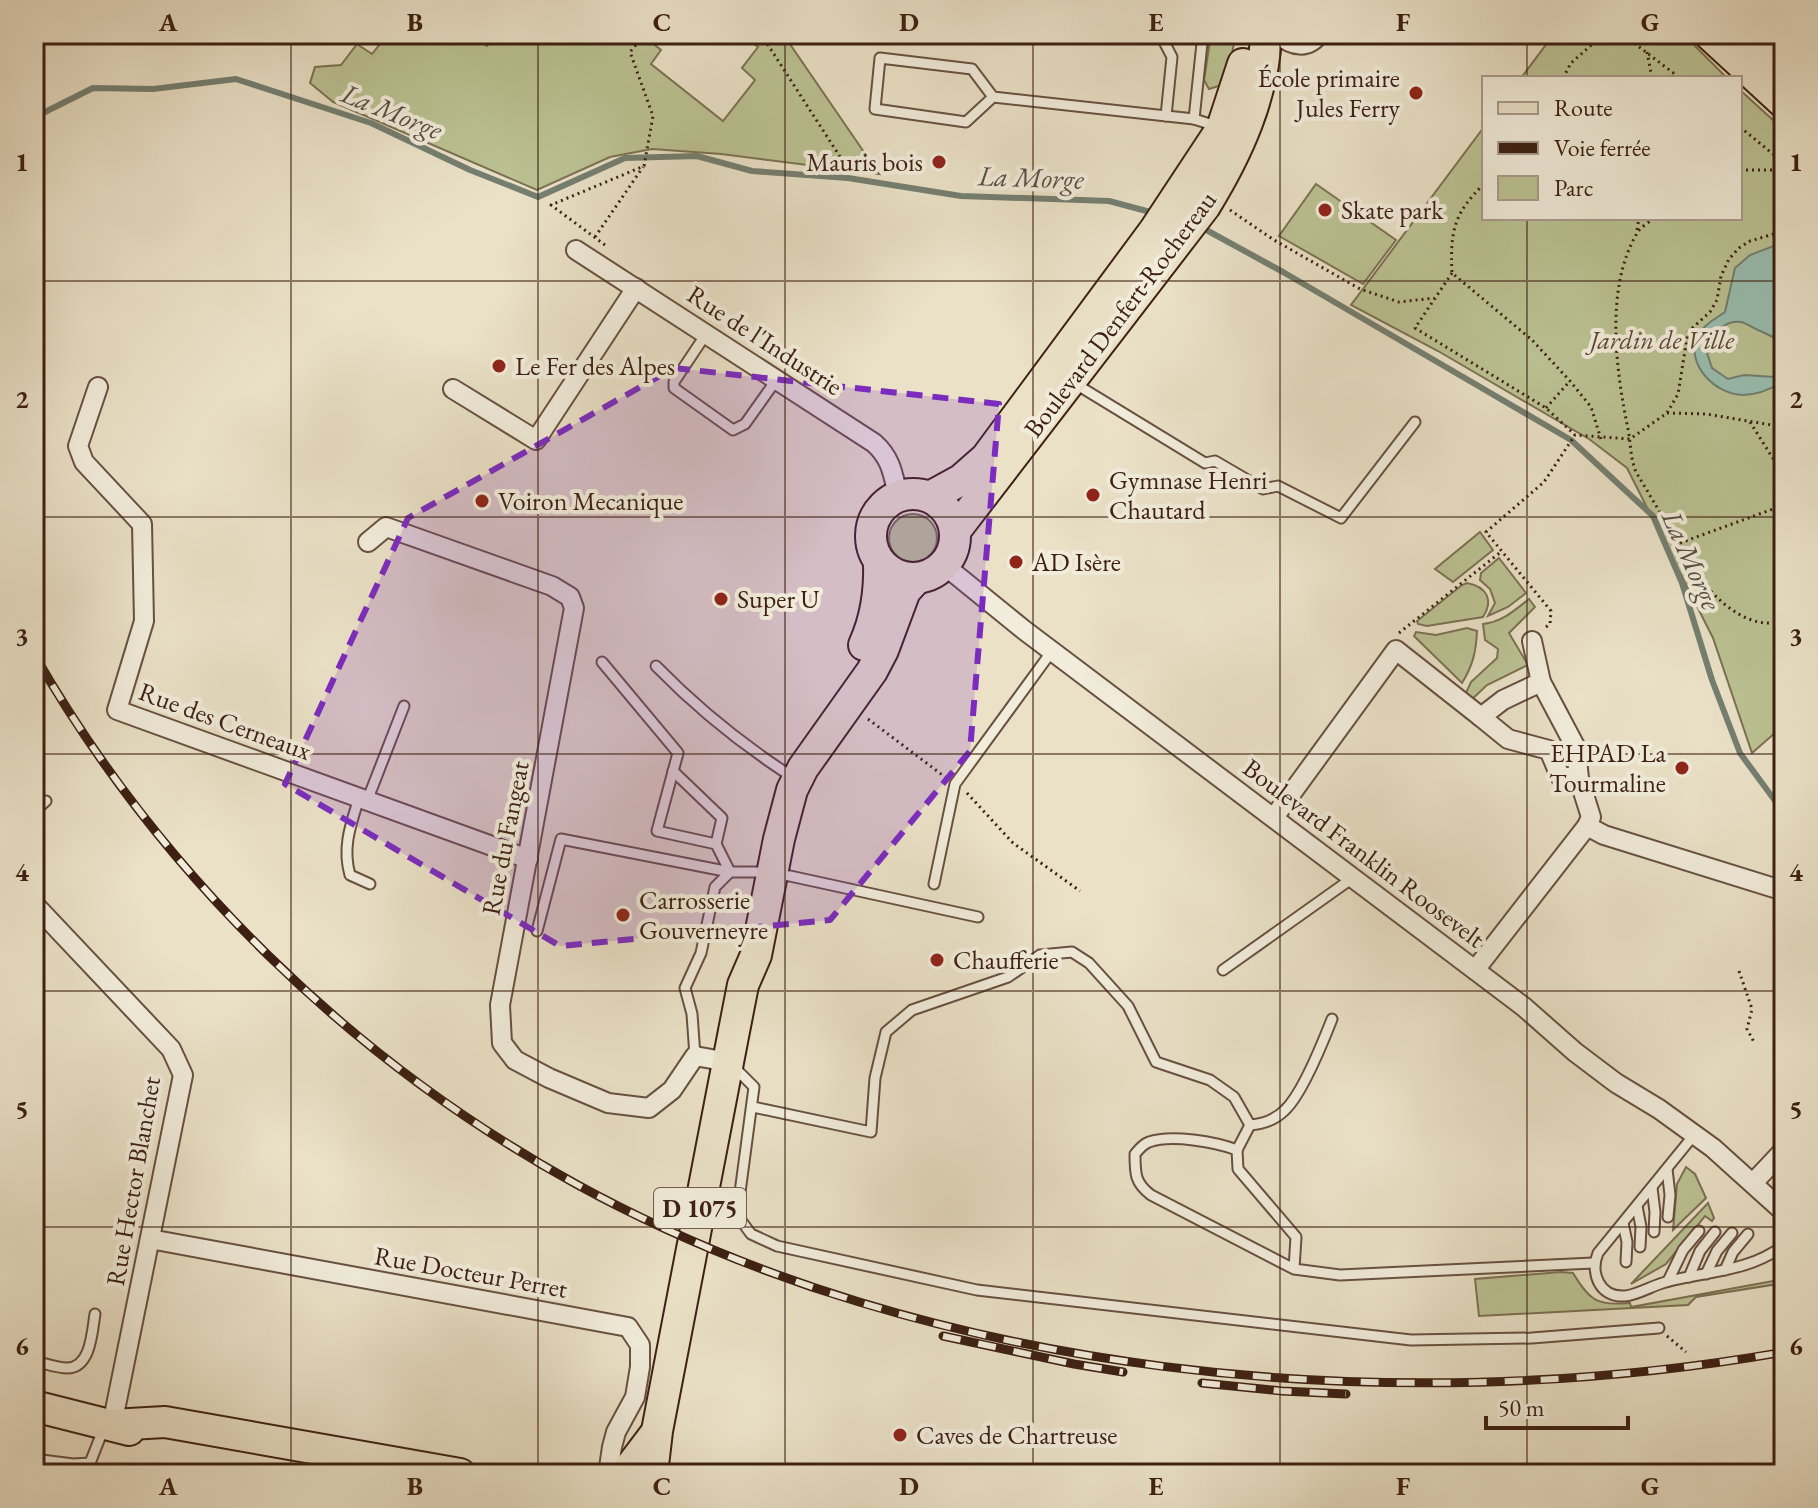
<svg xmlns="http://www.w3.org/2000/svg" width="1818" height="1508" viewBox="0 0 1818 1508" font-family="'EB Garamond',serif">
<style>
.green{fill:#bbc293;stroke:#7c7153;stroke-width:2}
.water{fill:#99beb0;stroke:#747f71;stroke-width:2}
.lines{fill:none;stroke-linecap:round;stroke-linejoin:round}
.stream{stroke:#747f71;stroke-width:6}
.service-casing{stroke:#685040;stroke-width:13}
.minor-casing{stroke:#685040;stroke-width:22}
.primary-casing{stroke:#3d2013;stroke-width:34}
.path{stroke:#3d2013;stroke-width:3;stroke-dasharray:2 4;stroke-linecap:butt}
.service{stroke:#f1ecdb;stroke-width:9}
.minor{stroke:#f1ecdb;stroke-width:18}
.primary{stroke:#eae1c7;stroke-width:30}
.rail-casing{stroke:#3d2013;stroke-width:9}
.rail{stroke:#f1ecdb;stroke-width:6;stroke-dasharray:18;stroke-linecap:butt}
.marked{fill:#7b2cbf;fill-opacity:0.2;stroke:#7b2cbf;stroke-width:6;stroke-dasharray:16 10;stroke-linejoin:round}
.grid{fill:none;stroke:#3d2013;stroke-width:2;stroke-opacity:0.55}
.poi-dot{fill:#8f2418;stroke:#f1ecdb;stroke-width:3}
.labels{text-anchor:middle;dominant-baseline:central;stroke-width:8;stroke-linejoin:round;paint-order:stroke}
.shield{fill:#f1ecdb;stroke:#735d4f;stroke-width:2}
.shield-label{font-size:24px;font-weight:bold;fill:#3d2013}
.poi-label{font-size:26px;fill:#3d2013;stroke:#f1ecdb;text-anchor:start}
.street-label{font-size:26px;fill:#3d2013;stroke:#f1ecdb}
.park-label{font-size:26px;font-style:italic;fill:#5c4833;stroke:#f1ecdb}
.water-label{font-size:28px;font-style:italic;fill:#594f42;stroke:#f1ecdb}
.neatline{fill:none;stroke:#3d2013;stroke-width:3}
.grid-label{font-size:26px;text-anchor:middle;font-weight:bold;fill:#3d2013}
</style>
<rect width="100%" height="100%" fill="#eae1c7"/>
<filter id="stains"><feTurbulence type="fractalNoise" baseFrequency=".0025" numOctaves="4"/><feColorMatrix values="0 0 0 0 .2 0 0 0 0 .09 0 0 0 0 .02 0 0 0 .5 -.17"/></filter>
<radialGradient id="worn" r=".72"><stop offset=".6" stop-color="#630" stop-opacity="0"/><stop offset="1" stop-color="#630" stop-opacity=".3"/></radialGradient>
<!-- green -->
<g class="green">
<path d="M388 34H471L487 46 497 34H641L661 50 651 64 723 121 755 80 742 68 758 47 741 34H783L879 174 721 154 652 149 610 157 537 190 333 102 310 83 315 67 341 65 357 44 372 54Z"/>
<path d="M1211 34H1233L1234 44 1225 84 1209 89 1204 80Z"/>
<path d="M1554 34H1683L1727 78H1521Z"/>
<path d="M1740 90 1784 130V725L1752 753 1713 638 1627 468 1589 439 1438 351 1351 305 1484 127V218H1740Z"/>
<path d="M1316 184 1396 240 1363 284 1279 236Z"/>
<circle cx="913" cy="538" r="24"/>
<path d="M1480 532 1493 550 1453 582 1435 569Z"/>
<path d="M1499 558 1526 593 1508 607 1488 616 1495 603 1490 589 1480 580 1481 573Z"/>
<path d="M1467 583C1487 587 1494 600 1483 617L1427 626 1418 624 1417 621 1462 585Z"/>
<path d="M1529 599 1535 607 1509 633 1528 665 1487 685 1469 702 1464 697 1471 682 1497 658 1498 649 1485 640 1483 624C1502 622 1515 610 1529 599Z"/>
<path d="M1467 628 1477 631C1476 652 1473 665 1462 683L1414 636 1416 632 1436 635Z"/>
<path d="M1686 1167 1695 1174 1706 1198 1673 1230 1677 1184Z"/>
<path d="M1708 1203 1714 1218 1712 1221 1705 1216 1666 1264 1631 1284Z"/>
<path d="M1561 1272 1573 1273C1590 1301 1597 1306 1630 1303L1631 1307 1784 1279V1283L1696 1297 1688 1305 1479 1316 1475 1279Z"/>
</g>
<!-- water -->
<path class="water" d="M1784 242V347C1776 337 1769 335 1758 330 1752 328 1747 323 1741 322 1723 319 1709 338 1707 353L1712 368 1728 379 1744 375 1775 377 1784 365V381C1773 388 1757 395 1743 395 1716 395 1684 364 1698 336 1703 325 1715 319 1725 312L1735 268 1750 255Z"/>
<g class="lines">
<!-- stream -->
<g class="stream">
<path d="M34 111 39 115 93 88 153 89 236 79 371 123 470 170 538 197 625 158 697 156 752 171 848 178 961 196 1109 201 1154 213"/>
<path d="M1199 226 1283 272 1571 440 1653 516 1682 583 1712 680 1740 753 1784 813"/>
</g>
<defs>
<g id="service">
<path d="M1160 34 1172 57 1166 116"/>
<path d="M1272 35C1290 52 1310 56 1325 34"/>
<path d="M993 97 966 122 875 109 880 58 972 69 993 97 1194 119 1216 126"/>
<path d="M1194 119 1203 34"/>
<path d="M706 334 674 382V388L733 430 745 424 777 379"/>
<path d="M1074 383 1205 463 1215 461 1263 489 1278 486 1341 518 1415 422"/>
<path d="M602 662 678 753 657 831 716 844 730 872"/>
<path d="M656 666C697 708 744 746 794 778"/>
<path d="M673 771 722 818 716 844"/>
<path d="M359 798C351 824 342 847 350 875L370 884"/>
<path d="M367 801 404 706"/>
<path d="M34 812 46 801"/>
<path d="M934 884 955 784 1052 651"/>
<path d="M537 931 561 839 730 872H756L790 876 978 917"/>
<path d="M1223 970 1354 877"/>
<path d="M695 1056 692 1014 685 988 701 953 715 887 730 872"/>
<path d="M734 1067 754 1087 737 1215 751 1234 777 1246 977 1290 1411 1340 1532 1338 1659 1328"/>
<path d="M753 1107 871 1132 875 1078 886 1032 912 1010 1008 977 1040 955 1072 952 1089 963 1128 1006 1156 1062 1210 1080 1234 1097 1250 1125 1237 1150"/>
<path d="M1250 1125C1264 1124 1275 1120 1285 1110 1302 1094 1323 1042 1332 1019"/>
<path d="M1694 1135 1598 1253C1590 1272 1599 1298 1625 1296 1638 1295 1653 1285 1666 1282 1707 1271 1749 1272 1784 1245"/>
<path d="M1667 1169 1670 1195 1668 1217"/>
<path d="M1652 1188 1655 1212 1654 1232"/>
<path d="M1637 1206 1641 1227 1640 1247"/>
<path d="M1623 1223 1627 1242 1626 1262"/>
<path d="M1294 1269 1296 1237 1238 1169 1237 1150C1216 1142 1171 1134 1149 1142 1143 1144 1139 1149 1135 1154 1135 1174 1135 1183 1151 1195L1294 1269 1340 1275 1593 1263"/>
<path d="M1725 1270 1733 1252 1748 1234"/>
<path d="M1706 1274 1717 1251 1732 1233"/>
<path d="M1689 1277 1700 1251 1715 1232"/>
<path d="M1668 1281 1683 1250 1699 1231"/>
<path d="M34 1361C44 1363 57 1368 67 1368 91 1368 92 1332 95 1314"/>
<path d="M34 1459 73 1464 90 1463 103 1430"/>
</g>
<g id="minor">
<path d="M576 250 874 443C891 458 893 474 898 496"/>
<path d="M98 387 78 446 84 462 142 524 144 621 117 710 528 859"/>
<path d="M453 389 536 440 636 288"/>
<path d="M368 542 386 527 552 586 570 597 574 608 500 1005 502 1043 515 1060 549 1078 608 1103 649 1108 672 1090 695 1056 728 1062"/>
<path d="M944 565 1024 630 1475 970 1524 1007 1575 1052 1616 1083 1659 1109 1713 1148 1784 1212"/>
<path d="M1541 682 1503 700 1481 717 1508 739 1549 750 1560 776 1579 779"/>
<path d="M1275 816 1396 650 1481 717"/>
<path d="M1587 826 1604 835 1784 891"/>
<path d="M34 904 171 1049 183 1075 112 1425"/>
<path d="M1475 970 1587 826 1591 817 1579 779 1576 748 1541 682 1532 641"/>
<path d="M1753 1183 1784 1150"/>
<path d="M150 1239 628 1327 640 1345V1367L635 1397 616 1432 612 1447 608 1474"/>
</g>
<g id="primary">
<path d="M1709 34 1784 103"/>
<path d="M1741 34 1784 75"/>
<circle cx="913" cy="536" r="42"/>
<path d="M930 497 961 480 986 458 1154 231 1222 128 1243 64"/>
<path d="M955 531 1205 206C1237 154 1264 96 1266 34"/>
<path d="M864 645C876 619 880 589 879 561"/>
<path d="M34 1406 129 1430"/>
<path d="M112 1425 165 1422 460 1474"/>
<path d="M625 1474 656 1433"/>
<path d="M652 1474 657 1431 734 1031 743 985 756 955 779 839 792 790 803 768 872 671 883 650 905 591 917 578"/>
</g>
</defs>
<!-- service casing -->
<use href="#service" class="service-casing"/>
<!-- minor casing -->
<use href="#minor" class="minor-casing"/>
<!-- primary casing -->
<use href="#primary" class="primary-casing"/>
<!-- path -->
<g class="path">
<path d="M761 34 844 163"/>
<path d="M1627 34 1630 40 1680 78"/>
<path d="M1647 52 1652 78"/>
<path d="M1563 78 1571 63 1604 34"/>
<path d="M1740 127 1784 163"/>
<path d="M1740 170H1784"/>
<path d="M1484 184C1454 213 1450 231 1452 273L1532 340 1570 381 1591 407 1601 439"/>
<path d="M1230 210 1274 240 1360 289 1399 302 1434 298"/>
<path d="M1654 218C1648 223 1639 228 1636 235 1605 289 1616 371 1628 429 1631 444 1630 457 1636 472L1699 578C1720 603 1749 631 1784 621"/>
<path d="M1637 230 1639 218"/>
<path d="M595 237 643 167"/>
<path d="M605 245 551 205 644 166 653 116 630 52 645 34"/>
<path d="M1452 273 1415 328 1546 408 1575 435 1630 439 1667 413 1678 394 1688 332 1710 312 1717 300 1721 276 1729 259 1739 248 1750 241 1784 231"/>
<path d="M1546 408 1570 381"/>
<path d="M1667 413 1706 414 1784 427"/>
<path d="M1750 422 1784 476"/>
<path d="M1680 543 1784 505"/>
<path d="M1784 547V565"/>
<path d="M1546 627 1550 624 1551 611 1486 532 1544 482 1575 435"/>
<path d="M1399 633 1502 551"/>
<path d="M868 719 945 777"/>
<path d="M967 793 1013 843 1080 891"/>
<path d="M1739 971 1752 1009 1747 1029 1755 1044"/>
<path d="M1667 1336 1686 1352"/>
<path d="M924 1465 935 1472"/>
<path d="M934 1474 935 1472 942 1474"/>
</g>
<!-- service -->
<use href="#service" class="service"/>
<!-- minor -->
<use href="#minor" class="minor"/>
<!-- primary -->
<use href="#primary" class="primary"/>
<defs>
<g id="rail">
<path d="M34 654C161 875 352 1061 576 1184 929 1378 1391 1421 1784 1352"/>
<path d="M943 1336 1074 1364 1123 1372"/>
<path d="M1202 1383 1282 1391 1346 1394"/>
</g>
</defs>
<!-- rail casing -->
<use href="#rail" class="rail-casing"/>
<!-- rail -->
<use href="#rail" class="rail"/>
</g>
<!-- marked area -->
<path class="marked" d="M674 368 999 404 970 751 830 920 560 946 285 784 408 518Z"/>
<!-- grid -->
<path class="grid" d="M291 34V1474M538 34V1474M785 34V1474M1033 34V1474M1280 34V1474M1527 34V78M1527 218V1474M34 281H1784M34 517H1784M34 754H1784M34 991H1784M34 1227H1784"/>
<!-- markers -->
<g class="poi-dot">
<circle cx="1416" cy="93" r="8"/>
<circle cx="939" cy="162" r="8"/>
<circle cx="1325" cy="210" r="8"/>
<circle cx="499" cy="366" r="8"/>
<circle cx="1093" cy="495" r="8"/>
<circle cx="482" cy="501" r="8"/>
<circle cx="1016" cy="562" r="8"/>
<circle cx="721" cy="599" r="8"/>
<circle cx="1682" cy="768" r="8"/>
<circle cx="623" cy="915" r="8"/>
<circle cx="937" cy="960" r="8"/>
<circle cx="900" cy="1435" r="8"/>
</g>
<g class="labels">
<!-- shield labels -->
<rect class="shield" x="654" y="1188" width="92" height="40" rx="6"/>
<g class="shield-label">
<text x="700" y="1208">D 1075</text>
</g>
<!-- poi labels -->
<g class="poi-label">
<text x="1400" y="78" text-anchor="end">École primaire<tspan x="1400" dy="30">Jules Ferry</tspan></text>
<text x="923" y="162" text-anchor="end">Mauris bois</text>
<text x="1341" y="210">Skate park</text>
<text x="515" y="366">Le Fer des Alpes</text>
<text x="1109" y="480">Gymnase Henri<tspan x="1109" dy="30">Chautard</tspan></text>
<text x="498" y="501">Voiron Mecanique</text>
<text x="1032" y="562">AD Isère</text>
<text x="737" y="599">Super U</text>
<text x="1666" y="753" text-anchor="end">EHPAD La<tspan x="1666" dy="30">Tourmaline</tspan></text>
<text x="639" y="900">Carrosserie<tspan x="639" dy="30">Gouverneyre</tspan></text>
<text x="953" y="960">Chaufferie</text>
<text x="916" y="1435">Caves de Chartreuse</text>
</g>
<!-- street labels -->
<g class="street-label">
<text transform="translate(1120 314) rotate(-53)">Boulevard Denfert-Rochereau</text>
<text transform="translate(765 340) rotate(33)">Rue de l'Industrie</text>
<text transform="translate(225 721) rotate(20)">Rue des Cerneaux</text>
<text transform="translate(505 838) rotate(-79)">Rue du Fangeat</text>
<text transform="translate(1364 853) rotate(37)">Boulevard Franklin Roosevelt</text>
<text transform="translate(133 1181) rotate(-80)">Rue Hector Blanchet</text>
<text transform="translate(471 1272) rotate(10)">Rue Docteur Perret</text>
</g>
<!-- park labels -->
<g class="park-label">
<text x="1662" y="340">Jardin de Ville</text>
</g>
<!-- water labels -->
<g class="water-label">
<text transform="translate(392 111) rotate(22)">La Morge</text>
<text transform="translate(1031 177) rotate(2)">La Morge</text>
<text transform="translate(1692 560) rotate(66)">La Morge</text>
</g>
</g>
<!-- margin -->
<rect width="1818" height="1508" fill="none" stroke="#eae1c7" stroke-width="88"/>
<!-- legend -->
<rect x="1482" y="76" width="260" height="144" fill="#f1ecdb" stroke="#a99a8b" stroke-width="2"/>
<rect x="1498" y="102" width="40" height="12" fill="#eae1c7" stroke="#a99a8b" stroke-width="2"/>
<text x="1554" y="116" font-size="24" fill="#3d2013">Route</text>
<rect x="1498" y="142" width="40" height="12" fill="#3d2013" stroke="#a99a8b" stroke-width="2"/>
<text x="1554" y="156" font-size="24" fill="#3d2013">Voie ferrée</text>
<rect x="1498" y="176" width="40" height="24" fill="#bbc293" stroke="#a99a8b" stroke-width="2"/>
<text x="1554" y="196" font-size="24" fill="#3d2013">Parc</text>
<!-- scale -->
<path d="M1486 1416v12h142v-12" fill="none" stroke="#3d2013" stroke-width="4"/>
<text x="1498" y="1416" font-size="24" fill="#3d2013" stroke="#f1ecdb" stroke-width="6" paint-order="stroke">50 m</text>
<rect x="44" y="44" width="1730" height="1420" class="neatline"/>
<g class="grid-label">
<text x="168" y="31">A</text>
<text x="415" y="31">B</text>
<text x="662" y="31">C</text>
<text x="909" y="31">D</text>
<text x="1156" y="31">E</text>
<text x="1403" y="31">F</text>
<text x="1650" y="31">G</text>
<text x="22" y="171">1</text>
<text x="1796" y="171">1</text>
<text x="22" y="408">2</text>
<text x="1796" y="408">2</text>
<text x="22" y="645">3</text>
<text x="1796" y="645">3</text>
<text x="22" y="881">4</text>
<text x="1796" y="881">4</text>
<text x="22" y="1118">5</text>
<text x="1796" y="1118">5</text>
<text x="22" y="1355">6</text>
<text x="1796" y="1355">6</text>
<text x="168" y="1495">A</text>
<text x="415" y="1495">B</text>
<text x="662" y="1495">C</text>
<text x="909" y="1495">D</text>
<text x="1156" y="1495">E</text>
<text x="1403" y="1495">F</text>
<text x="1650" y="1495">G</text>
</g>
<rect width="100%" height="100%" filter="url(#stains)"/>
<rect width="100%" height="100%" fill="url(#worn)"/>
</svg>
